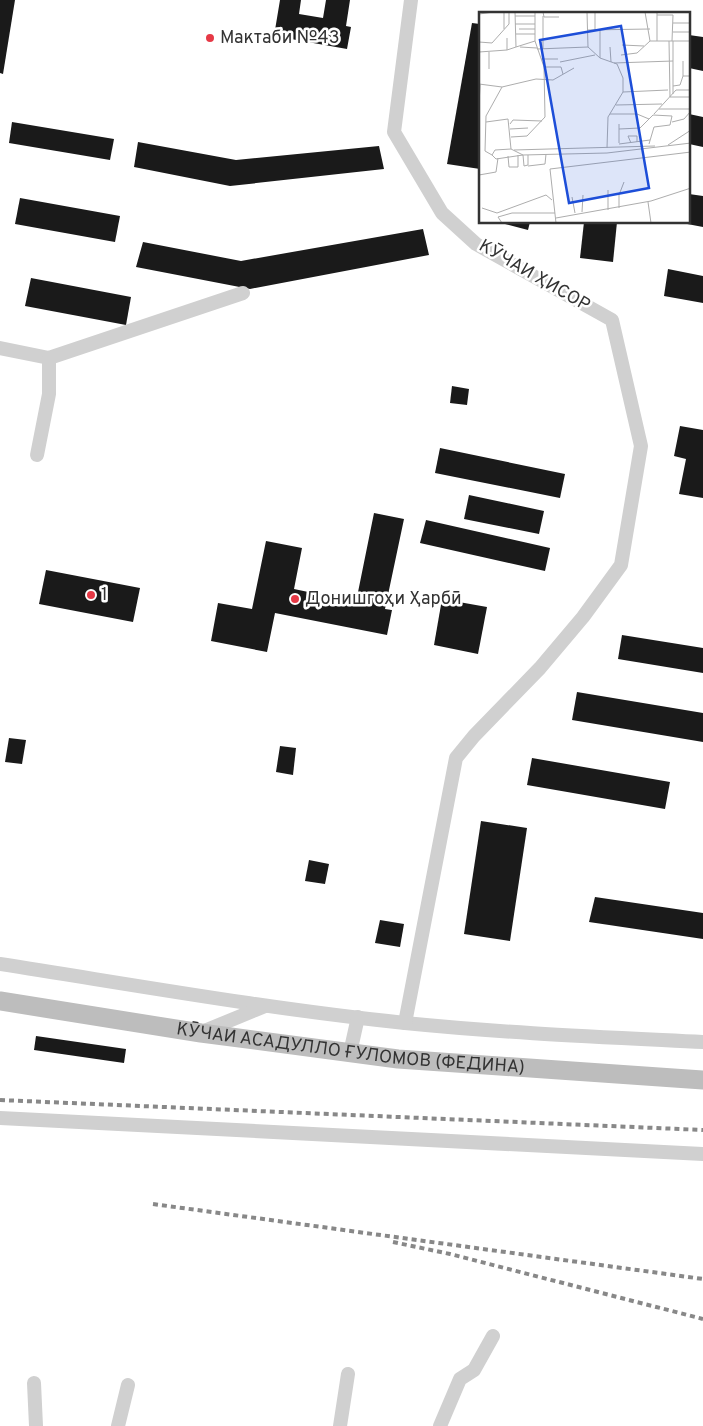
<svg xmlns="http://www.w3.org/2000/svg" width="703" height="1426" viewBox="0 0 703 1426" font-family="Overpass,sans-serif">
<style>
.building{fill:#1a1a1a}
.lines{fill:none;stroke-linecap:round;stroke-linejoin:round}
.street{stroke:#d0d0d0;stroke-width:14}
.secondary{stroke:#bdbdbd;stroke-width:19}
.rail{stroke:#888;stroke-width:4;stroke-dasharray:5 4;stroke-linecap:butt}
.poi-dot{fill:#e63946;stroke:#fff;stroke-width:2}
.labels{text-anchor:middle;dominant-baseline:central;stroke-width:5;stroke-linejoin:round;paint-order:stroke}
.poi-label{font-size:18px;fill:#333;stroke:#fff;text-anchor:start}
.street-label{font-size:18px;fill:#333;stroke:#fff}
.inset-road{fill:none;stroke:#adadad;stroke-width:1}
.view{fill:#1d4ed8;fill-opacity:0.15;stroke:#1d4ed8;stroke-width:2.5}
.inset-edge{fill:none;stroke:#333;stroke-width:2.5}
</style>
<rect width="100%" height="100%" fill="#fff"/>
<!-- building -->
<g class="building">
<path d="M0 0H15L3 74 0 73Z"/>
<path d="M280 0H301L299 14 323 18 326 0H350L346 26 351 27 347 49 274 36Z"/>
<path d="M472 23 480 24V169L447 164Z"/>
<path d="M689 35 703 37V71L689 68Z"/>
<path d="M689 114 703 117V147L689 144Z"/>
<path d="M12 122 114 139 110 160 9 143Z"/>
<path d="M138 142 236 160 379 146 384 169 230 186 134 167Z"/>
<path d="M689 194 703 196V227L682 223 689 222Z"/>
<path d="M20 198 120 216 115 242 15 224Z"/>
<path d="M497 222H530L528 230Z"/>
<path d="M584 222H617L613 262 580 258Z"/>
<path d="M423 229 429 255 250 289 136 267 143 242 241 261Z"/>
<path d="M668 269 703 276V303L664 296Z"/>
<path d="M31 278 131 297 126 325 25 306Z"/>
<path d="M452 386 469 389 467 405 450 403Z"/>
<path d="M680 426 703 430V498L679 494 686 459 674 456Z"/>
<path d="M440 448 565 474 560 498 435 473Z"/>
<path d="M469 495 544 511 539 534 464 519Z"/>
<path d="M374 513 404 519 385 609 392 610 387 635 275 613 267 652 211 641 218 603 252 609 266 541 302 548 294 589 356 602Z"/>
<path d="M426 520 550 548 545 571 420 543Z"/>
<path d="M46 570 140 588 133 622 39 604Z"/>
<path d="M442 599 487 607 478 654 434 645Z"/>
<path d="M622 635 703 648V673L618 659Z"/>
<path d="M577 692 703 713V742L572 720Z"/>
<path d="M9 738 26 740 22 764 5 762Z"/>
<path d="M280 746 296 748 293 775 276 772Z"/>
<path d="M532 758 670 782 665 809 527 785Z"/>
<path d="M481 821 527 828 510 941 464 934Z"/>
<path d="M309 860 329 864 325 884 305 881Z"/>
<path d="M595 897 703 913V939L589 922Z"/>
<path d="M380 920 404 924 400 947 375 943Z"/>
<path d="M36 1036 126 1049 124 1063 34 1050Z"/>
</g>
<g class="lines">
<!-- street -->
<g class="street">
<path d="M0 348 49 358 243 293"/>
<path d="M37 455 49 394V358"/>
<path d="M0 964C135 985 269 1009 405 1023 504 1033 603 1037 703 1042"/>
<path d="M405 1023 456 758 474 736 540 668 583 617 621 565 641 446 612 320 476 244 442 213 394 132 411 0"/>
<path d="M202 1032 265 1006"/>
<path d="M350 1053 358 1017"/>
<path d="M0 1118 703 1154"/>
<path d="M34 1383 36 1426"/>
<path d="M118 1426 128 1385"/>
<path d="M340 1426 348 1374"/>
<path d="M440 1426 460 1379 474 1370 493 1336"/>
</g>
<!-- secondary -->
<path class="secondary" id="s1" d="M0 1001 201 1033 398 1059 703 1080"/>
<!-- rail -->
<g class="rail">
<path d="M0 1100 703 1130"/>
<path d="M153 1204 703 1279"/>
<path d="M393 1242 450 1254 703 1319"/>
</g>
</g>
<!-- markers -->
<g class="poi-dot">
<circle cx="210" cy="38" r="5"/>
<circle cx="91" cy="595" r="5"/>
<circle cx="295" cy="599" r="5"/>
</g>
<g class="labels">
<!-- poi labels -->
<g class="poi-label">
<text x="220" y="38">Мактаби №43</text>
<text x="101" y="595">1</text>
<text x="305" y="599">Донишгоҳи Ҳарбӣ</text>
</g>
<!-- street labels -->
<g class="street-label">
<text transform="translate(534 276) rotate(30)">КӮЧАИ ҲИСОР</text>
<text stroke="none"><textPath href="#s1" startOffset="354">КӮЧАИ АСАДУЛЛО ҒУЛОМОВ (ФЕДИНА)</textPath></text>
</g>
</g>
<!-- overview -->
<g transform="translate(479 12)">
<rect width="211" height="211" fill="#fff"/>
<path class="inset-road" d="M36 0 37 35 56 29M64 0 65 5H80M108 0 109 35 121 46 138 52 144 66V80L129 105 128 136M116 0V18M0 2 15 0M178 3H194L193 29M36 4H56M194 11H212M36 12H56M25 17V0M40 17H56M108 18 171 17M121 18V46M194 20H212M37 22H56M28 26V38L37 35M171 29H212M178 29V0M190 29 191 85H212M0 30 13 31 30 12V0M143 33 165 34M41 35 58 36M131 35 132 50M58 37 109 35M64 37V4M0 40 28 38M10 40V57M142 43 158 41 171 29 166 0M62 47H79M204 49V64H212M81 50 116 43M135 51 194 49M65 55H82L84 62M0 72 23 75 57 67 74 68 95 56M194 74 201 73 204 64M144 80 189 78M194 82V29M137 93 183 92M0 94 1 73M180 97H212M131 102H158L170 107M175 102 197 78H212M7 110 29 107 32 137M193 110 205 107 212 99M31 112 34 108 63 109M140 112V131M31 117 49 116M140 117 161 116 174 103 193 104 191 113 175 115 170 132M32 125 48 124 66 105 65 55 56 29V0M152 131 149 124H158V130M140 132 171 128M189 133 212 118M32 137 44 143 17 147 13 143 16 138ZM35 138 176 134M13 143 6 139 7 104 23 75M49 143V153L45 154 44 143 128 141 212 131M29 144 30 155H39V143M49 154 66 152 67 142M0 163 17 160 19 146M129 178V198M93 185 96 201M169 190 172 211M3 196 18 201 67 183 73 188M140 196V183L145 170M103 200 104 183M77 206 172 189 212 176M58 211H23L19 205 33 201H76M77 211 71 157 212 140"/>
<path class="view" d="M142 14 170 176 90 191 61 28Z"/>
<rect width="211" height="211" class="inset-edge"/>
</g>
</svg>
